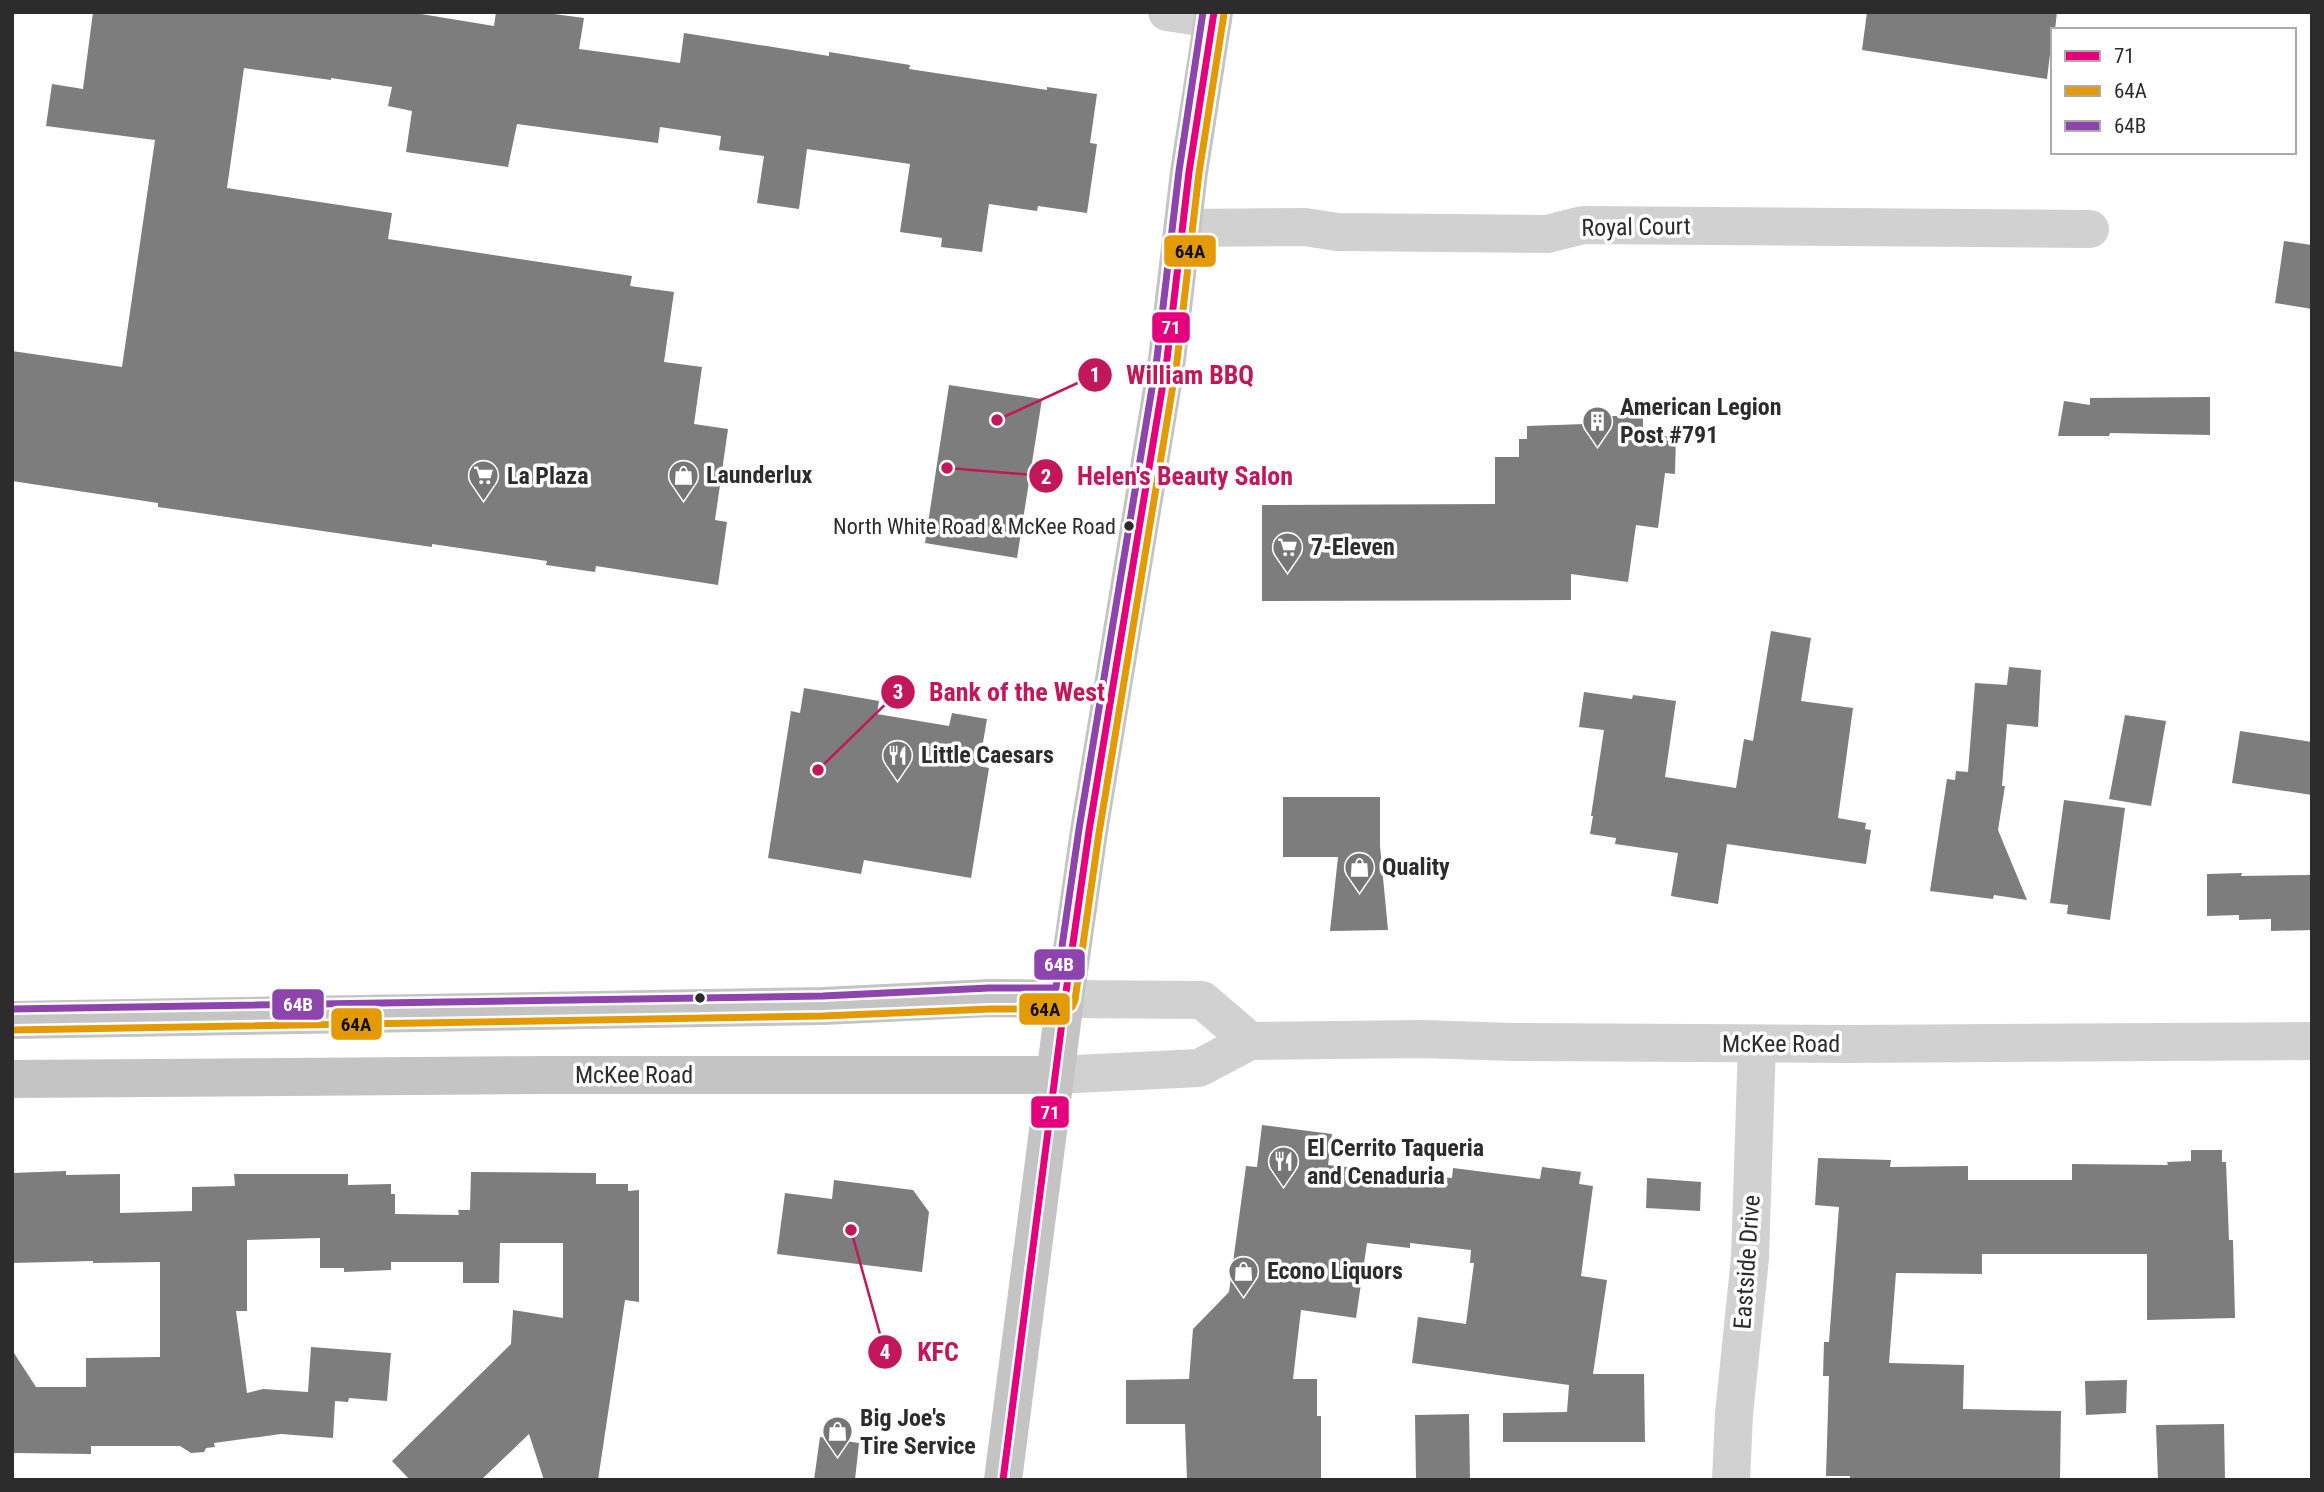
<svg xmlns="http://www.w3.org/2000/svg" width="2324" height="1492" viewBox="0 0 2324 1492" font-family="'Roboto Condensed',sans-serif">
<style>
.building{fill:#7d7d7d}
.lines{fill:none;stroke-linecap:round;stroke-linejoin:round}
.minor{stroke:#d1d1d1;stroke-width:38}
.major{stroke:#c4c4c4;stroke-width:38}
.bus-1-casing{stroke:#fff;stroke-width:12}
.bus-2-casing{stroke:#fff;stroke-width:12}
.bus-3-casing{stroke:#fff;stroke-width:12}
.bus-1{stroke:#e5007d;stroke-width:7}
.bus-2{stroke:#e39a04;stroke-width:7}
.bus-3{stroke:#8e44ad;stroke-width:7}
.bus-dot{fill:#2c2c2c;stroke:#fff;stroke-width:2.5}
.labels{text-anchor:middle;dominant-baseline:central;stroke-width:7;stroke-linejoin:round;paint-order:stroke}
.bus-label{font-size:22px;fill:#2c2c2c;stroke:#fff;text-anchor:end}
.street-label{font-size:24px;fill:#2c2c2c;stroke:#fff}
.poi-label{font-size:24px;font-weight:bold;fill:#2c2c2c;stroke:#fff;text-anchor:start}
.leader{fill:none;stroke:#c2185b;stroke-width:2.5}
.callout-dot{fill:#c2185b;stroke:#fff;stroke-width:2.5}
.mark-label{font-size:21px;text-anchor:middle;font-weight:bold;fill:#fff}
.callout-label{font-size:26px;text-anchor:middle;font-weight:bold;fill:#c2185b;stroke:#fff;stroke-width:7;stroke-linejoin:round;paint-order:stroke}
.line-badge{stroke:#fff;stroke-width:2.5}
.badge-label{font-size:19px;text-anchor:middle;font-weight:bold;fill:#fff}
.pale-badge-label{font-size:19px;text-anchor:middle;font-weight:bold;fill:#111}
</style>
<rect width="100%" height="100%" fill="#fff"/>
<!-- building -->
<g class="building">
<path d="M93 12H409L494 26 496 12H539L584 18 579 49 639 57 680 63 684 33 829 56V52L910 65 909 69 1047 90V87L1097 94 1090 143 1097 144 1087 213 1038 206 1037 211 989 204 982 252 941 247 942 238 900 232 910 164 807 149 799 209 757 203 764 156 719 150 721 136 660 127 658 143 517 124 508 167 406 152 412 111 388 106 392 87 331 78V80L244 68 227 188 392 213 388 239 632 276 630 286 674 292 664 362 702 367 694 424 728 429 715 520 727 522 718 585 596 566 595 572 546 565 547 561 432 544V547L193 512 158 507V503L12 481V351L122 367 155 140 46 126 52 84 83 89Z"/>
<path d="M1867 12H2057L2055 30H2053L2047 79 1862 50Z"/>
<path d="M2284 241 2312 245V309L2275 303Z"/>
<path d="M949 385 1042 399 1017 558 925 543Z"/>
<path d="M2210 397V435L2110 433 2109 436H2058L2064 401 2090 405V398Z"/>
<path d="M1643 415V432L1655 433 1656 436H1676L1675 474 1665 473 1658 528 1636 525 1628 582 1571 574V600L1262 601V505L1495 504V457H1519V439H1527V426L1585 424V417Z"/>
<path d="M1771 631 1811 638 1801 701 1853 708 1838 818 1866 823 1865 829 1871 830 1866 864 1727 844 1718 904 1671 896 1678 853 1615 844 1616 838 1590 834 1593 816H1591L1604 730 1579 727 1584 692 1632 699 1633 695 1676 701 1665 777 1736 788 1744 739 1753 741Z"/>
<path d="M2009 667 2041 670 2038 727 2007 724 2002 786H2005L1998 830 2027 900 1994 895 1993 899 1930 891 1947 779 1955 780 1956 771 1968 772 1975 683 2007 685Z"/>
<path d="M804 688 879 701 877 714 949 726 952 713 987 719 979 766 989 768 971 878 864 860 861 874 768 858 791 711 800 713Z"/>
<path d="M2125 715 2166 721 2151 806 2109 799Z"/>
<path d="M2240 731 2312 742V795L2232 783Z"/>
<path d="M1283 797H1380V846L1388 930 1330 931 1338 857H1283Z"/>
<path d="M2064 800 2125 808 2110 920 2067 914 2068 905 2050 903Z"/>
<path d="M2242 873 2241 876 2312 875V930L2271 931V919L2239 920V915L2207 916V874Z"/>
<path d="M1262 1125 1332 1134 1328 1165 1452 1178 1453 1168 1540 1179 1542 1167 1581 1172 1579 1184 1593 1186 1581 1276 1607 1280 1593 1374H1644L1645 1442H1503V1413L1567 1412 1569 1385 1412 1363 1418 1317 1466 1324 1474 1263H1470L1471 1250 1410 1243V1248L1367 1243 1356 1318 1301 1310 1293 1379H1317V1416H1321V1480H1187L1185 1424H1126V1380L1189 1379 1193 1329 1229 1292 1246 1166 1257 1167Z"/>
<path d="M2191 1150H2222V1162H2226L2229 1240H2233L2235 1318 2147 1320V1254H1982V1274L1896 1273 1889 1363 1964 1365 1963 1409 2061 1411 2060 1480H1850V1476H1826L1829 1376H1823L1824 1342H1829L1839 1207 1815 1205 1818 1158 1891 1160 1890 1167 1968 1166V1180H2072V1164L2168 1165 2167 1162 2191 1161Z"/>
<path d="M66 1171V1175L120 1174V1213L192 1211V1187L235 1186 234 1174H348V1185L391 1184V1194H395V1214L459 1215 458 1210H470L471 1172 596 1173V1184H628V1191L639 1190V1302L625 1300 598 1480H544L529 1434 481 1480H410L392 1461 511 1344 513 1310 563 1318V1243H500L499 1283H463V1262H391V1270L344 1272V1268H320V1238L247 1240V1311H236L247 1393 263 1389 308 1392 311 1347 391 1353 387 1401 349 1398 348 1402 335 1401 333 1438 281 1434 214 1443 215 1447 206 1448 204 1452 191 1453 180 1446H91V1454L12 1453V1350L36 1387H86V1358L160 1357V1262L93 1263V1261L12 1263V1173Z"/>
<path d="M1647 1178 1701 1182 1700 1211 1646 1208Z"/>
<path d="M834 1180 913 1190 929 1212 922 1272 777 1254 785 1193 832 1199Z"/>
<path d="M2127 1380 2126 1413 2086 1415 2085 1381Z"/>
<path d="M1469 1414 1470 1480H1416L1415 1415Z"/>
<path d="M2224 1424 2225 1480H2158L2156 1425Z"/>
<path d="M820 1437 859 1443 855 1480H814Z"/>
</g>
<g class="lines">
<!-- minor -->
<g class="minor">
<path d="M1167 12 1213 19"/>
<path d="M1183 228 1305 227 1337 232 1547 234 1583 225 2090 229"/>
<path d="M1065 999 1202 1000 1250 1041"/>
<path d="M1055 1075 1199 1068 1250 1041 1422 1039 1512 1042 1849 1044 2312 1041"/>
<path d="M1731 1480 1734 1414 1750 1258 1757 1044"/>
</g>
<!-- major -->
<g class="major">
<path d="M12 1020 823 1006 990 998 1065 999"/>
<path d="M12 1079 546 1075H1055"/>
<path d="M1003 1480 1065 999 1089 831 1167 359 1189 172 1214 12"/>
</g>
<defs>
<path id="bus-1" d="M1003 1480 1065 999 1089 831 1167 359 1189 172 1214 12"/>
<path id="bus-2" d="M12 1030 823 1016 990 1009H1066L1072 1007 1075 1000 1099 833 1177 361 1199 173 1224 14"/>
<path id="bus-3" d="M12 1009 823 996 989 988H1056L1079 829 1157 358 1179 171 1203 12"/>
</defs>
<!-- bus-1 casing -->
<use href="#bus-1" class="bus-1-casing"/>
<!-- bus-2 casing -->
<use href="#bus-2" class="bus-2-casing"/>
<!-- bus-3 casing -->
<use href="#bus-3" class="bus-3-casing"/>
<!-- bus-1 -->
<use href="#bus-1" class="bus-1"/>
<!-- bus-2 -->
<use href="#bus-2" class="bus-2"/>
<!-- bus-3 -->
<use href="#bus-3" class="bus-3"/>
</g>
<!-- icons -->
<defs>
<symbol id="building-pin" viewBox="-11 -11 22 30"><path d="M0 17L-7.5 6A9.5 9.5 0 1 1 7.5 6Z" fill="#767676" stroke="#fff"/><path d="M-4-6H4V6H1V3H-1V6H-4ZM-2.5-4.3h1.7v1.8h-1.7ZM.8-4.3h1.7v1.8H.8ZM-2.5-1h1.7V.8h-1.7ZM.8-1h1.7V.8H.8Z" fill="#fff"/></symbol>
<symbol id="shop-pin" viewBox="-11 -11 22 30"><path d="M0 17L-7.5 6A9.5 9.5 0 1 1 7.5 6Z" fill="#767676" stroke="#fff"/><path d="M-5-2.5h2.3a2.7 3.5 0 0 1 5.4 0H5L5.5 6h-11ZM-1.5-2.5h3a1.5 2.3 0 0 0-3 0Z" fill="#fff"/></symbol>
<symbol id="supermarket-pin" viewBox="-11 -11 22 30"><path d="M0 17L-7.5 6A9.5 9.5 0 1 1 7.5 6Z" fill="#767676" stroke="#fff"/><path d="M-6-5.5h2.5l.6 2H6L4.5 2H-2.5L-4.4-4H-6ZM-1.5 3.2a1.3 1.3 0 1 0 .1 0ZM3 3.2a1.3 1.3 0 1 0 .1 0Z" fill="#fff"/></symbol>
<symbol id="restaurant-pin" viewBox="-11 -11 22 30"><path d="M0 17L-7.5 6A9.5 9.5 0 1 1 7.5 6Z" fill="#767676" stroke="#fff"/><path d="M-5-6h1v4h1v-4h1v4h1v-4h1v5L-1.5 .5V6h-2V.5L-5-1ZM5-6V6H3V1.5H1.5Q1.5-4 5-6Z" fill="#fff"/></symbol>
</defs>
<g fill-rule="evenodd">
<use href="#building-pin" x="1580" y="404" width="35" height="47"/>
<use href="#shop-pin" x="666" y="458" width="35" height="47"/>
<use href="#supermarket-pin" x="466" y="458" width="35" height="47"/>
<use href="#supermarket-pin" x="1270" y="530" width="35" height="47"/>
<use href="#restaurant-pin" x="880" y="738" width="35" height="47"/>
<use href="#shop-pin" x="1342" y="850" width="35" height="47"/>
<use href="#restaurant-pin" x="1266" y="1144" width="35" height="47"/>
<use href="#shop-pin" x="1226" y="1254" width="35" height="47"/>
<use href="#shop-pin" x="820" y="1414" width="35" height="47"/>
</g>
<!-- markers -->
<g class="bus-dot">
<circle cx="1129" cy="526" r="6"/>
<circle cx="700" cy="998" r="6"/>
</g>
<g class="labels">
<!-- bus labels -->
<g class="bus-label">
<text x="1116" y="526">North White Road &amp; McKee Road</text>
</g>
<!-- street labels -->
<g class="street-label">
<text transform="translate(1636 227) rotate(-1)">Royal Court</text>
<text x="1781" y="1044">McKee Road</text>
<text x="634" y="1075">McKee Road</text>
<text transform="translate(1747 1262) rotate(-86)">Eastside Drive</text>
</g>
<!-- poi labels -->
<g class="poi-label">
<text x="1620" y="407">American Legion<tspan x="1620" dy="28">Post #791</tspan></text>
<text x="706" y="475">Launderlux</text>
<text x="507" y="476">La Plaza</text>
<text x="1311" y="547">7-Eleven</text>
<text x="921" y="755">Little Caesars</text>
<text x="1382" y="867">Quality</text>
<text x="1307" y="1148">El Cerrito Taqueria<tspan x="1307" dy="28">and Cenaduria</tspan></text>
<text x="1267" y="1271">Econo Liquors</text>
<text x="860" y="1418">Big Joe's<tspan x="860" dy="28">Tire Service</tspan></text>
</g>
</g>
<!-- callouts -->
<path class="leader" d="M997 420L1095 375M947 468L1046 476M818 770L898 692M851 1230L885 1352"/>
<g class="callout-dot">
<circle cx="997" cy="420" r="7"/>
<circle cx="947" cy="468" r="7"/>
<circle cx="818" cy="770" r="7"/>
<circle cx="851" cy="1230" r="7"/>
<circle cx="1095" cy="375" r="18"/>
<circle cx="1046" cy="476" r="18"/>
<circle cx="898" cy="692" r="18"/>
<circle cx="885" cy="1352" r="18"/>
</g>
<g class="mark-label">
<text x="1095" y="382">1</text>
<text x="1046" y="484">2</text>
<text x="898" y="699">3</text>
<text x="885" y="1359">4</text>
</g>
<g class="callout-label">
<text x="1190" y="384">William BBQ</text>
<text x="1185" y="485">Helen's Beauty Salon</text>
<text x="1017" y="701">Bank of the West</text>
<text x="938" y="1361">KFC</text>
</g>
<g class="line-badge">
<rect x="1163" y="234" width="54" height="34" rx="7" fill="#e39a04"/>
<rect x="1151" y="311" width="40" height="33" rx="7" fill="#e5007d"/>
<rect x="1033" y="948" width="53" height="33" rx="7" fill="#8e44ad"/>
<rect x="271" y="988" width="54" height="33" rx="7" fill="#8e44ad"/>
<rect x="1018" y="992" width="53" height="34" rx="7" fill="#e39a04"/>
<rect x="330" y="1007" width="53" height="34" rx="7" fill="#e39a04"/>
<rect x="1030" y="1095" width="40" height="34" rx="7" fill="#e5007d"/>
</g>
<g class="badge-label">
<text x="1171" y="334">71</text>
<text x="1059" y="971">64B</text>
<text x="298" y="1011">64B</text>
<text x="1050" y="1119">71</text>
</g>
<g class="pale-badge-label">
<text x="1190" y="258">64A</text>
<text x="1045" y="1016">64A</text>
<text x="356" y="1031">64A</text>
</g>
<!-- border -->
<rect width="2324" height="1492" fill="none" stroke="#2c2c2c" stroke-width="28"/>
<!-- legend -->
<rect x="2051" y="28" width="245" height="126" fill="#ffffff" stroke="#ababab" stroke-width="2"/>
<rect x="2065" y="51" width="35" height="10" fill="#e5007d" stroke="#ababab" stroke-width="2"/>
<text x="2114" y="63" font-size="21" fill="#2c2c2c">71</text>
<rect x="2065" y="86" width="35" height="10" fill="#e39a04" stroke="#ababab" stroke-width="2"/>
<text x="2114" y="98" font-size="21" fill="#2c2c2c">64A</text>
<rect x="2065" y="121" width="35" height="10" fill="#8e44ad" stroke="#ababab" stroke-width="2"/>
<text x="2114" y="133" font-size="21" fill="#2c2c2c">64B</text>
</svg>
